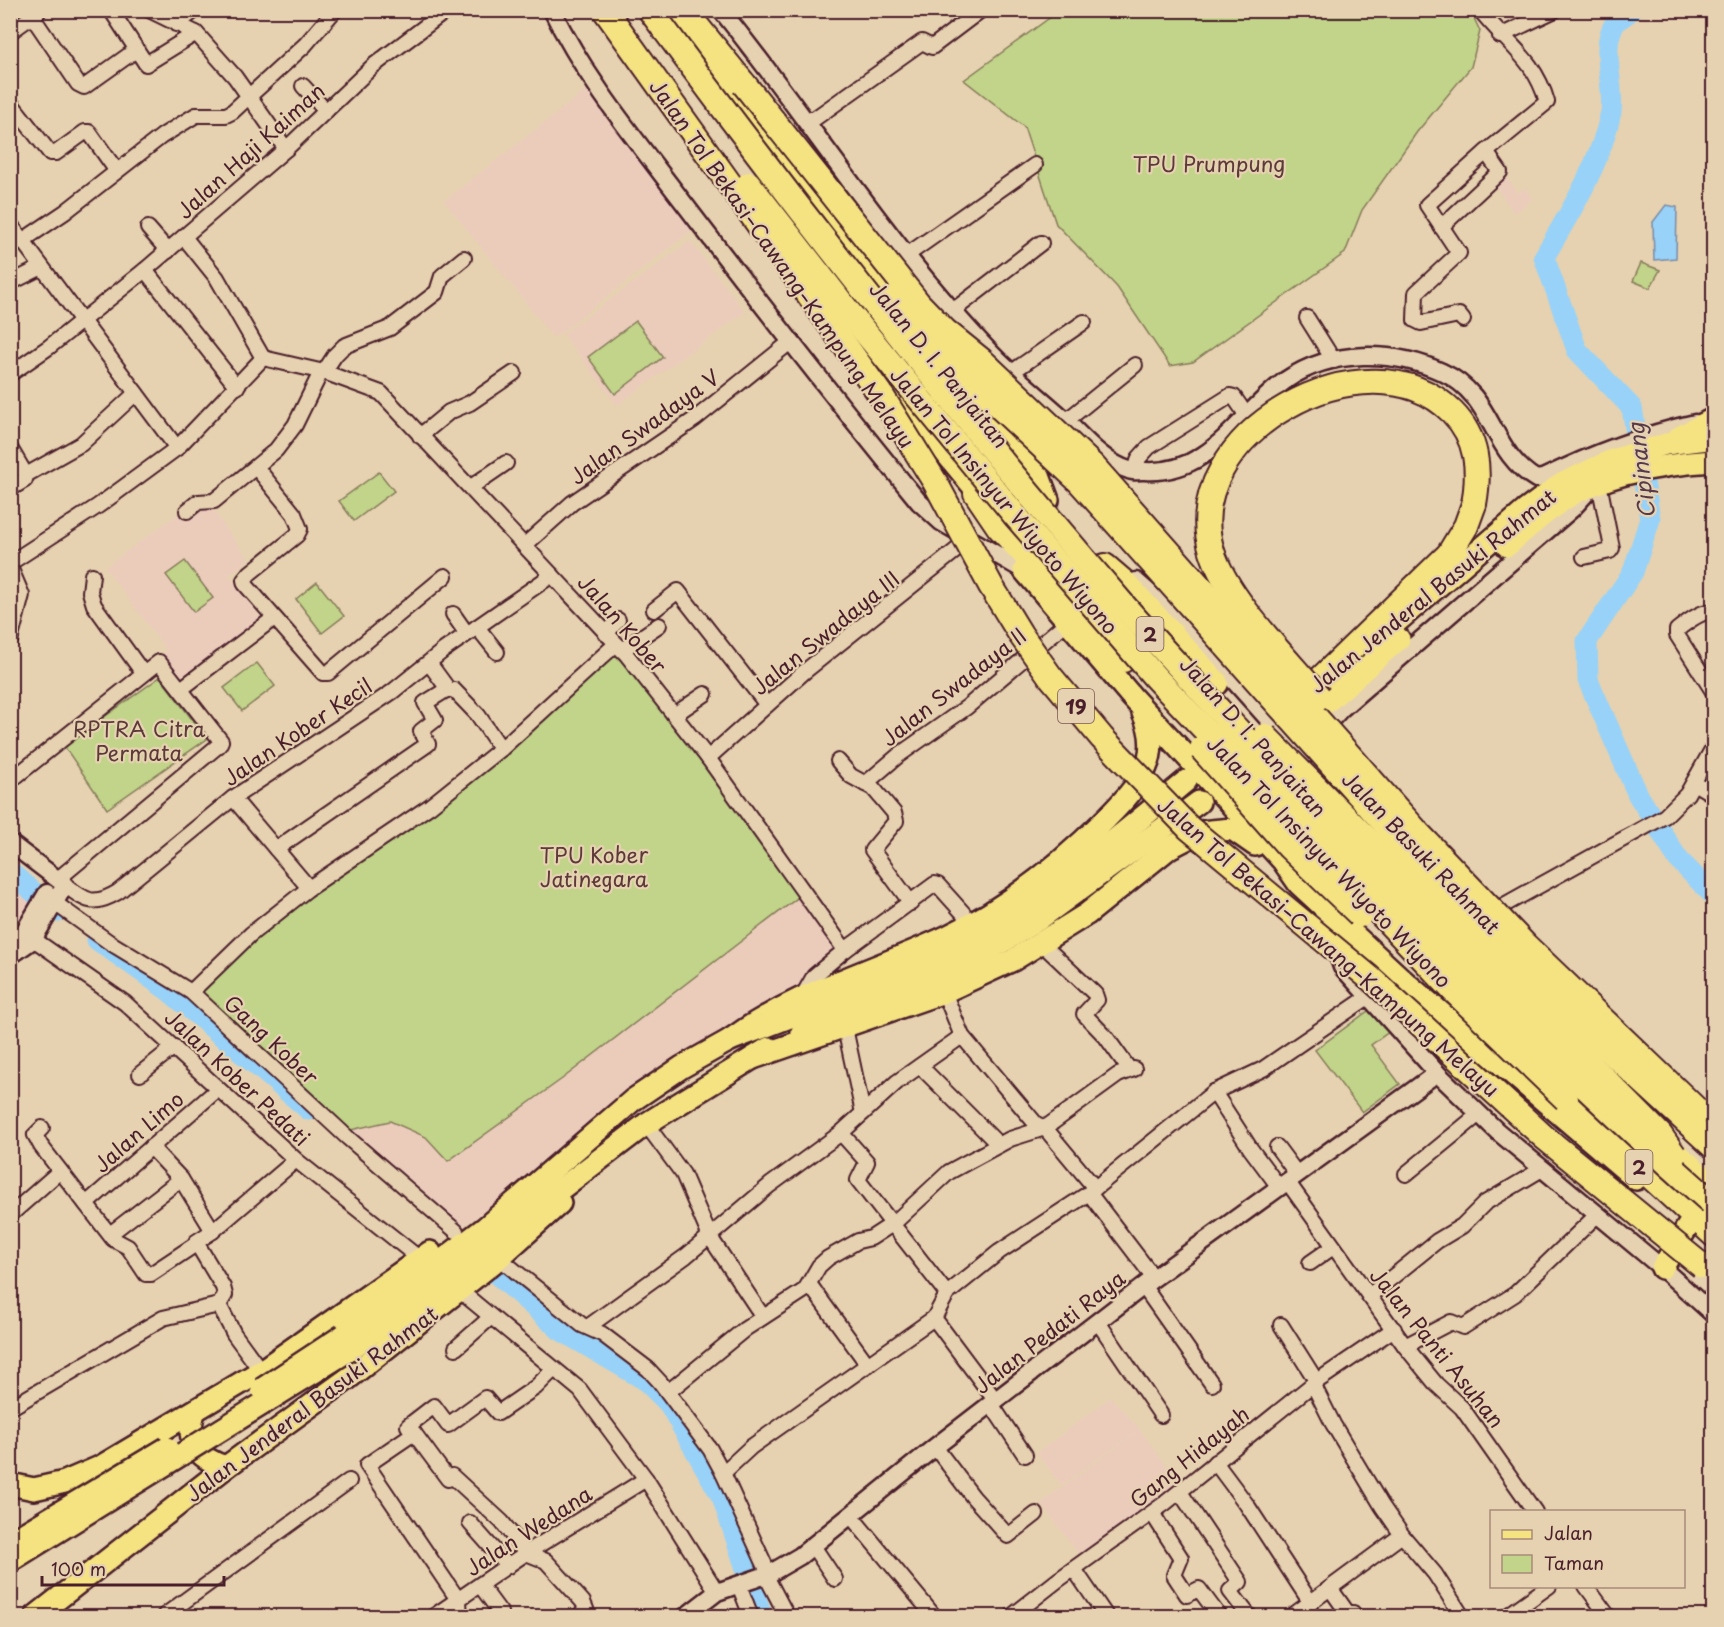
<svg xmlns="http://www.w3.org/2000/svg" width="1724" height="1627" viewBox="0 0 1724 1627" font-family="'Playpen Sans',sans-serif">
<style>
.built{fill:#ebccbb}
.green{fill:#c1d489;stroke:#867a5a;stroke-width:1.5}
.water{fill:#98d2f8;stroke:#798aa6;stroke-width:1.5}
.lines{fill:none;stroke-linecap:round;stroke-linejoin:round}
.river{stroke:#98d2f8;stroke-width:21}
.minor-casing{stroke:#4a1f2b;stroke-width:18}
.tertiary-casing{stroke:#4a1f2b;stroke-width:21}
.primary-casing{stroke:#4a1f2b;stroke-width:26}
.trunk-casing{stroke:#4a1f2b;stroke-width:26}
.motorway-casing{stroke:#4a1f2b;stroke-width:28}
.minor{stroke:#e6d2b0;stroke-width:14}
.tertiary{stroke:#e6d2b0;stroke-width:16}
.primary{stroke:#f5e382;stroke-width:21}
.trunk{stroke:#f5e382;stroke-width:21}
.motorway{stroke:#f5e382;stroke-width:24}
.primary-bridge-casing{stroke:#4a1f2b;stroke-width:26;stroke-linecap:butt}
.motorway-bridge-casing{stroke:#4a1f2b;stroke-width:28;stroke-linecap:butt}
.primary-bridge{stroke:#f5e382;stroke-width:21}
.motorway-bridge{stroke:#f5e382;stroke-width:24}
.labels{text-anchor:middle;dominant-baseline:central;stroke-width:4.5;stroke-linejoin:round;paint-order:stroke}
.shield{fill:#e6d2b0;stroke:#795553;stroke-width:1.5}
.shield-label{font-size:20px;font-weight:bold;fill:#4a1f2b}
.street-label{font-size:21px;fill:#4a1f2b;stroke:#e6d2b0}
.park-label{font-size:21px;fill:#5c3a39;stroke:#e6d2b0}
.water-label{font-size:22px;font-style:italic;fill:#563a4a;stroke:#e6d2b0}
</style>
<rect width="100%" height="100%" fill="#e6d2b0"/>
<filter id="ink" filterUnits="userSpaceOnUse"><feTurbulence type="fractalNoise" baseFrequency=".0167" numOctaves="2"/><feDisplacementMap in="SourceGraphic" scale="12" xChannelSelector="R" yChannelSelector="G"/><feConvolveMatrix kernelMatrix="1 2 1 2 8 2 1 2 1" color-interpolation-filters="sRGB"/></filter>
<g filter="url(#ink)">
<!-- built -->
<g class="built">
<path d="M589 88 696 227 554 338 444 201Z"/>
<path d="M1503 172 1517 193 1525 188 1533 199 1514 213 1491 180Z"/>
<path d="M690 241 745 312 617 405 563 334Z"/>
<path d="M203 496 249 560 229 575 264 623 181 683 161 655 166 650 105 567Z"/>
<path d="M11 882 36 903 11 934Z"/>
<path d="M805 892 845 950 806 987 456 1231 342 1132 390 1121 426 1137 448 1161 720 959Z"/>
<path d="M1111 1397 1140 1430 1181 1486 1083 1560 1041 1503 1136 1432 1061 1485 1037 1453Z"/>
</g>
<!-- green -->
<g class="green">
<path d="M1470 10 1480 31 1471 67 1417 132 1362 210 1345 253 1193 362 1170 366 1117 287 1056 224 1024 127 964 80 1059 11Z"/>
<path d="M1641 263 1660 270 1650 288 1633 281Z"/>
<path d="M636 321 663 357 615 394 588 357Z"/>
<path d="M379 472 394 491 354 521 339 501Z"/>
<path d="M185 561 213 598 194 612 166 575Z"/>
<path d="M317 582 344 616 322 633 296 599Z"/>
<path d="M616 644 805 892 562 1079 448 1161 426 1137 390 1121 342 1132 191 992 251 934 430 806Z"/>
<path d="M257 663 275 686 242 711 224 688Z"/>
<path d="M160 677 207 739 107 809 64 746Z"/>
<path d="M1372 1008 1390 1031 1371 1045 1400 1084 1362 1112 1315 1050Z"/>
</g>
<!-- water -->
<path class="water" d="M1666 205 1677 207 1676 258 1654 260 1653 222Z"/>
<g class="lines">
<!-- river -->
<g class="river">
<path d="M1631 10C1626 15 1617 20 1614 25 1600 47 1615 88 1611 112 1600 165 1571 211 1544 257L1577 350 1632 408 1650 519 1633 572 1587 641 1588 680 1638 795 1678 859 1714 896"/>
<path d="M10 872 57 912"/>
<path d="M97 940 169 991 309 1110"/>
<path d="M475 1255 560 1330 645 1380 669 1404 722 1497 762 1616"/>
</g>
<defs>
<g id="minor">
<path d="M111 10 146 64 196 33"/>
<path d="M149 10 196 33 235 77 286 149"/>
<path d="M32 16 78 84 84 87 136 50"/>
<path d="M176 24 196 10"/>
<path d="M10 32 38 12"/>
<path d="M1500 36 1555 10"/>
<path d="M303 86 326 111"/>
<path d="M10 102 50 153H56L85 132H89L116 170"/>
<path d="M805 119H814L922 42 932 47 981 10"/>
<path d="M10 224 177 448"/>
<path d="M1441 227 1500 172 1486 152"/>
<path d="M148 228 168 251"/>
<path d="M184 237 217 278 263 358"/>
<path d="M22 241 65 212 162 136 196 115H226L232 112 305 45 335 10"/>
<path d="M907 255 1035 165"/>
<path d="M145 270 237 387"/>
<path d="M10 283 40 268"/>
<path d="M954 310 1041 243"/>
<path d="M1307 318 1334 361"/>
<path d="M1463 320 1459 315 1421 323 1415 320 1416 293 1459 253 1427 205 1486 152 1547 102C1535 59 1507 44 1480 10"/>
<path d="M263 358 324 372 381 393 626 654 708 758 845 950"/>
<path d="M324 372 335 355 344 346 390 328 437 292 442 276 464 258"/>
<path d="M1012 372 1084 322"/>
<path d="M10 374 49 347 145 270 286 149 373 66 447 10"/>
<path d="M1066 421 1135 365"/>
<path d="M420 436 449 412 470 403 514 373"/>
<path d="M10 448 26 475"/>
<path d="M256 467 294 514 300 529 297 535 250 573 244 580 245 584 323 673H328L445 576"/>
<path d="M1135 471 1139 458 1149 447 1230 396 1234 397 1247 416"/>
<path d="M471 487 506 463"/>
<path d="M10 489 25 480 26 475 81 444 136 393"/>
<path d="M187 511 198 502 214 501 276 450 295 425 321 372"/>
<path d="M525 545 572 503 695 419 789 343"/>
<path d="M1584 557 1610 551 1612 548 1599 483"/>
<path d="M10 563 98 506 177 448 263 358"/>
<path d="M10 567 22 595 10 641"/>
<path d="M92 575 90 592 94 605 143 673"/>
<path d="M654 610 678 591 767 705"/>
<path d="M1714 612C1703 609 1686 623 1677 630V635L1714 693"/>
<path d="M453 614 467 634"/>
<path d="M477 627 497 652"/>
<path d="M606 634 618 620"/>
<path d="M622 650 659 625"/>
<path d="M429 663 448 689"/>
<path d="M181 689 274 618"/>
<path d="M674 715 705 694"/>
<path d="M708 758 804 672 969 540"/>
<path d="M838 761 851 776 873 788 894 813 896 821 872 850 911 903"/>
<path d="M10 781 159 662 221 741 219 745 58 879"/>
<path d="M1694 783 1714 795"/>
<path d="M865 784 899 755 967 707 1068 621"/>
<path d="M233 798 309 888"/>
<path d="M276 849 428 744 421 731 435 720 425 703 446 690H454L478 715 501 749"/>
<path d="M65 885C86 901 93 907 118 892L233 798 392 692 444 650 552 575"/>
<path d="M48 898 109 942 191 992 348 1138 456 1231"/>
<path d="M1488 914 1665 816 1687 794 1714 746"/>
<path d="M25 937 39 943 125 1003 296 1160 420 1259"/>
<path d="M1041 943 1095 994 1097 1000 1084 1014 1106 1037 1129 1069"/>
<path d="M191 992 251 934 309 888 430 806 501 749 616 644"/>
<path d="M944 992 962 1036 1036 1124 1045 1128 1095 1188"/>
<path d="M802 997 814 976 845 950 935 884 938 885 973 924"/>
<path d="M845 1028 863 1113"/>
<path d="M920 1066 999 1145"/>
<path d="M140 1074 174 1047"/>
<path d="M1214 1092 1250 1148 1279 1187"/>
<path d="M646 1124 683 1174 710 1237 763 1317"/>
<path d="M42 1128 35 1135 41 1146 113 1239 128 1247 146 1274H151L196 1244"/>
<path d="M841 1133 867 1162 858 1180 947 1294"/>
<path d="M151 1147 181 1179 213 1231"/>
<path d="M1277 1147 1297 1174"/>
<path d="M1406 1174 1479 1114"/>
<path d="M1287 1181 1405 1346 1436 1384 1462 1408 1535 1512"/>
<path d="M1089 1193 1154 1278"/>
<path d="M86 1204 218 1089"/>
<path d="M10 1215 60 1171"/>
<path d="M110 1234 181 1179"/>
<path d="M499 1258 582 1325 602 1334 648 1369 660 1382 710 1449 723 1473 769 1574"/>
<path d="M1310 1263 1333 1247"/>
<path d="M810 1285 868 1365"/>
<path d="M1144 1287 1212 1384"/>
<path d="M459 1290 580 1390 646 1479 717 1592"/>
<path d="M1369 1296 1437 1241 1462 1226 1485 1203 1542 1169"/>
<path d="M219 1305 234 1334 261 1371"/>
<path d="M934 1318 996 1401"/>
<path d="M1098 1322 1161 1415"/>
<path d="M1281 1325 1317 1382"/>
<path d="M589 1326 686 1256 770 1185 841 1133 897 1082 962 1036"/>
<path d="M1405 1346 1451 1322 1463 1327 1515 1294 1598 1214"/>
<path d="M456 1348 491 1317"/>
<path d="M1313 1384 1333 1424 1382 1506 1402 1535 1435 1574 1462 1616"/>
<path d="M668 1392 745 1329 805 1290 819 1266 828 1258 858 1241 871 1238 894 1223 949 1172 1010 1139 1045 1128 1118 1075 1134 1069"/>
<path d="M991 1404 1025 1455"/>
<path d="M10 1408 163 1318 219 1305 225 1295 223 1287 196 1242 213 1231 296 1160"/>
<path d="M414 1433 448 1479 452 1476 502 1522 526 1553 546 1561 583 1602 586 1609 579 1616"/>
<path d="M935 1447 973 1497 1008 1536 1036 1514"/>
<path d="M1215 1462 1247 1505 1311 1603"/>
<path d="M723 1473 751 1447 934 1318 947 1294 999 1252 1089 1193 1214 1092 1263 1069 1368 997"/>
<path d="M1180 1492 1240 1582 1230 1591 1249 1616"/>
<path d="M1152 1513 1181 1558 1174 1575 1187 1595 1199 1589 1219 1616"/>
<path d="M851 1516 934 1616"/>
<path d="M470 1523 508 1566"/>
<path d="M813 1546 835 1579"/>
<path d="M1074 1569 1106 1616"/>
<path d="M766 1576 787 1616"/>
<path d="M480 1585 500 1612"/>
<path d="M739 1585 751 1616"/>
<path d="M1586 1586 1608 1616"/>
<path d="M1330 1588 1349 1615 1353 1613 1355 1616"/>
<path d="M164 1616 349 1481"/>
<path d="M434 1616 526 1553 646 1479"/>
<path d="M460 1616 459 1601 367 1465 414 1433 408 1426 434 1406 448 1425 485 1398 498 1413 536 1387 554 1369"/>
<path d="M1012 1616 1058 1580 1164 1504 1313 1384 1394 1329"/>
<path d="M1292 1616 1402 1535"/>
<path d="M1507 1616 1549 1586"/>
</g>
<g id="tertiary">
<path d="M552 10C586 80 637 141 683 202 760 303 838 403 919 502L941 522 1025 571"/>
<path d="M721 10C813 124 891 249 992 354 1014 377 1040 397 1063 418 1081 435 1104 463 1129 470 1133 472 1140 471 1145 471 1211 475 1239 414 1286 380 1331 349 1394 350 1442 372 1495 396 1489 451 1536 479L1543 478C1592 454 1642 435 1695 423"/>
<path d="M1136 581 1176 616 1303 758"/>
<path d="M1317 735 1341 709 1573 508 1592 487"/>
<path d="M10 843 65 885 33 940 10 956"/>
<path d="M1321 906 1342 967 1437 1073 1497 1131 1662 1268 1714 1315"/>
<path d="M17 951 22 935 47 893"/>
<path d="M1660 1121 1714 1172"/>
<path d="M686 1616 717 1592 769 1574 800 1556 935 1447 1154 1278 1437 1073"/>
</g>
<g id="primary">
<path d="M1679 437 1713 419"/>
<path d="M1507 546C1526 530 1544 513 1565 499 1607 472 1665 464 1714 461"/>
<path d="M1371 644 1525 511 1561 484 1612 460 1666 444 1714 438"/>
<path d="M1310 717 1399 639"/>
<path d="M802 1032 956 967 1004 941 1039 919 1199 802"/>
<path d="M344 1335 486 1227 633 1100 682 1067 730 1040 930 963C1026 917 1104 849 1186 781"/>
<path d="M351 1349 646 1124 769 1048"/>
<path d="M194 1412C185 1443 197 1458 226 1467"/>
<path d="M10 1484 34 1489 65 1482 100 1467 261 1371 430 1252"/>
<path d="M36 1616 226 1467 346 1380 493 1263 560 1203"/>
</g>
<g id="trunk">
<path d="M668 10 901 315"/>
<path d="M864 354 987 503"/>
<path d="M933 356 1030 477"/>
<path d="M1020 425 1048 500"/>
<path d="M1024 570 1132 697 1283 861 1299 884 1406 983 1636 1179"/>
<path d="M730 1040C795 992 873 971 946 937 1007 908 1059 866 1106 819 1137 787 1165 759 1143 713"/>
<path d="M753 1058 944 992 1013 960 1087 914 1169 848 1200 832 1232 829 1255 845"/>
<path d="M1664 1141 1714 1186"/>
<path d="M1662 1268 1688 1226"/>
</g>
<g id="motorway">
<path d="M684 10 744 84"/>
<path d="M976 493 999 527 1123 660"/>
<path d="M1105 566 1126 584 1216 683"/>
<path d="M1312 687 1449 554 1466 526 1474 504"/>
<path d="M1566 1099 1714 1235"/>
</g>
</defs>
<!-- minor casing -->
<use href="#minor" class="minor-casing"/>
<!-- tertiary casing -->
<use href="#tertiary" class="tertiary-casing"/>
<!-- primary casing -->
<use href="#primary" class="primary-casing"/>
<!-- trunk casing -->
<use href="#trunk" class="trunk-casing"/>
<!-- motorway casing -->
<use href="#motorway" class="motorway-casing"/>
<!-- minor -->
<use href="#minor" class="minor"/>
<!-- tertiary -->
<use href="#tertiary" class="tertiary"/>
<!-- primary -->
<use href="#primary" class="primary"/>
<!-- trunk -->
<use href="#trunk" class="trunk"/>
<!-- motorway -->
<use href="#motorway" class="motorway"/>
<defs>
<g id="primary-bridge">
<path d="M262 1389 344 1335"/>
<path d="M10 1542 167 1448"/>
<path d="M10 1561 351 1349"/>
</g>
<g id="motorway-bridge">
<path d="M605 10 883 398 935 482 991 586 1021 635 1050 676 1102 738 1189 828 1371 979 1544 1137 1702 1266"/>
<path d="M650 10C801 215 959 415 1125 607 1171 659 1219 710 1266 761 1407 914 1554 1064 1711 1202"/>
<path d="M744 84 918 303 945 331 981 360 1093 466 1418 833 1525 945 1699 1112"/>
<path d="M749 184 851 315 1014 514 1155 677 1452 989 1566 1099"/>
<path d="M892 299 929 341 1079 481 1444 890 1510 959 1714 1147"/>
<path d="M1319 697C1286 658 1226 598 1212 551 1175 436 1368 327 1452 412 1478 438 1480 470 1474 504"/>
<path d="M1265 736 1660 1135 1674 1155"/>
<path d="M1202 749 1289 847 1360 915"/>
</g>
</defs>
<!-- primary-bridge casing -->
<use href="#primary-bridge" class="primary-bridge-casing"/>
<!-- motorway-bridge casing -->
<use href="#motorway-bridge" class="motorway-bridge-casing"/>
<!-- primary-bridge -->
<use href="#primary-bridge" class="primary-bridge"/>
<!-- motorway-bridge -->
<use href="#motorway-bridge" class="motorway-bridge"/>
</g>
</g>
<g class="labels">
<!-- shield labels -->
<g class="shield">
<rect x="1136.5" y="617" width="27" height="34" rx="4.5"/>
<rect x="1058" y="689" width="36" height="34" rx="4.5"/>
<rect x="1625.5" y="1150" width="27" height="34" rx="4.5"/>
</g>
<g class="shield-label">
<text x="1150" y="634">2</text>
<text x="1076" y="706">19</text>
<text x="1639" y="1167">2</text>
</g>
<!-- street labels -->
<g class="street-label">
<text transform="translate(250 150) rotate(-42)">Jalan Haji Kaiman</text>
<text transform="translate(783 263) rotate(55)">Jalan Tol Bekasi–Cawang–Kampung Melayu</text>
<text transform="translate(940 364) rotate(51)">Jalan D. I. Panjaitan</text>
<text transform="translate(644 426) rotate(-36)">Jalan Swadaya V</text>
<text transform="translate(1005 500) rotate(50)">Jalan Tol Insinyur Wiyoto Wiyono</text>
<text transform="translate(1432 590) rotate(-39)">Jalan Jenderal Basuki Rahmat</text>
<text transform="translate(623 623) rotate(49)">Jalan Kober</text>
<text transform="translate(825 632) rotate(-39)">Jalan Swadaya III</text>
<text transform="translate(953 686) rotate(-38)">Jalan Swadaya II</text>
<text transform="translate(297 731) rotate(-34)">Jalan Kober Kecil</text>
<text transform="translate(1254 736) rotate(48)">Jalan D. I. Panjaitan</text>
<text transform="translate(1422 852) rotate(46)">Jalan Basuki Rahmat</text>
<text transform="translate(1330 861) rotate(46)">Jalan Tol Insinyur Wiyoto Wiyono</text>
<text transform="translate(1329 946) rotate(41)">Jalan Tol Bekasi–Cawang–Kampung Melayu</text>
<text transform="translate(272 1039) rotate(43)">Gang Kober</text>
<text transform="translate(238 1077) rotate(43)">Jalan Kober Pedati</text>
<text transform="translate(138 1131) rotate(-41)">Jalan Limo</text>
<text transform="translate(1049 1331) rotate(-38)">Jalan Pedati Raya</text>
<text transform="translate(1438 1347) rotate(51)">Jalan Panti Asuhan</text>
<text transform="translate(311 1403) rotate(-37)">Jalan Jenderal Basuki Rahmat</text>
<text transform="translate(1189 1456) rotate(-39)">Gang Hidayah</text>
<text transform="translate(528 1530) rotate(-33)">Jalan Wedana</text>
</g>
<!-- park labels -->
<g class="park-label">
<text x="1209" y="163">TPU Prumpung</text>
<text x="139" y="728">RPTRA Citra<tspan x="139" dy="24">Permata</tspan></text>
<text x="594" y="854">TPU Kober<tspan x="594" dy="24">Jatinegara</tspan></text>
</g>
<!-- water labels -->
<g class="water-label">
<text transform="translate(1640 471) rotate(-97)">Cipinang</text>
</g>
</g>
<!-- margin -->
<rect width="1724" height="1627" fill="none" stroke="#e6d2b0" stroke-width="36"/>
<rect x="18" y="18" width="1688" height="1591" fill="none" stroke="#4a1f2b" stroke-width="2" filter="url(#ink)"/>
<!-- legend -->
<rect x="1490" y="1510" width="195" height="78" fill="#e6d2b0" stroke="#a88a7b" stroke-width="1.5"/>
<rect x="1502" y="1530" width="30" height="9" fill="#f5e382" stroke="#a88a7b" stroke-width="1.5"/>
<text x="1544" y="1540" font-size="18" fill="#4a1f2b">Jalan</text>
<rect x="1502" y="1555" width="30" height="18" fill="#c1d489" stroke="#a88a7b" stroke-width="1.5"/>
<text x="1544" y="1570" font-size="18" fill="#4a1f2b">Taman</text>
<!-- scale -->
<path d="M42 1576v9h182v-9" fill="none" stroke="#4a1f2b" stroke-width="3"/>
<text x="51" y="1576" font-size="18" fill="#4a1f2b" stroke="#e6d2b0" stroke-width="4.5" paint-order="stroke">100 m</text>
</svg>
